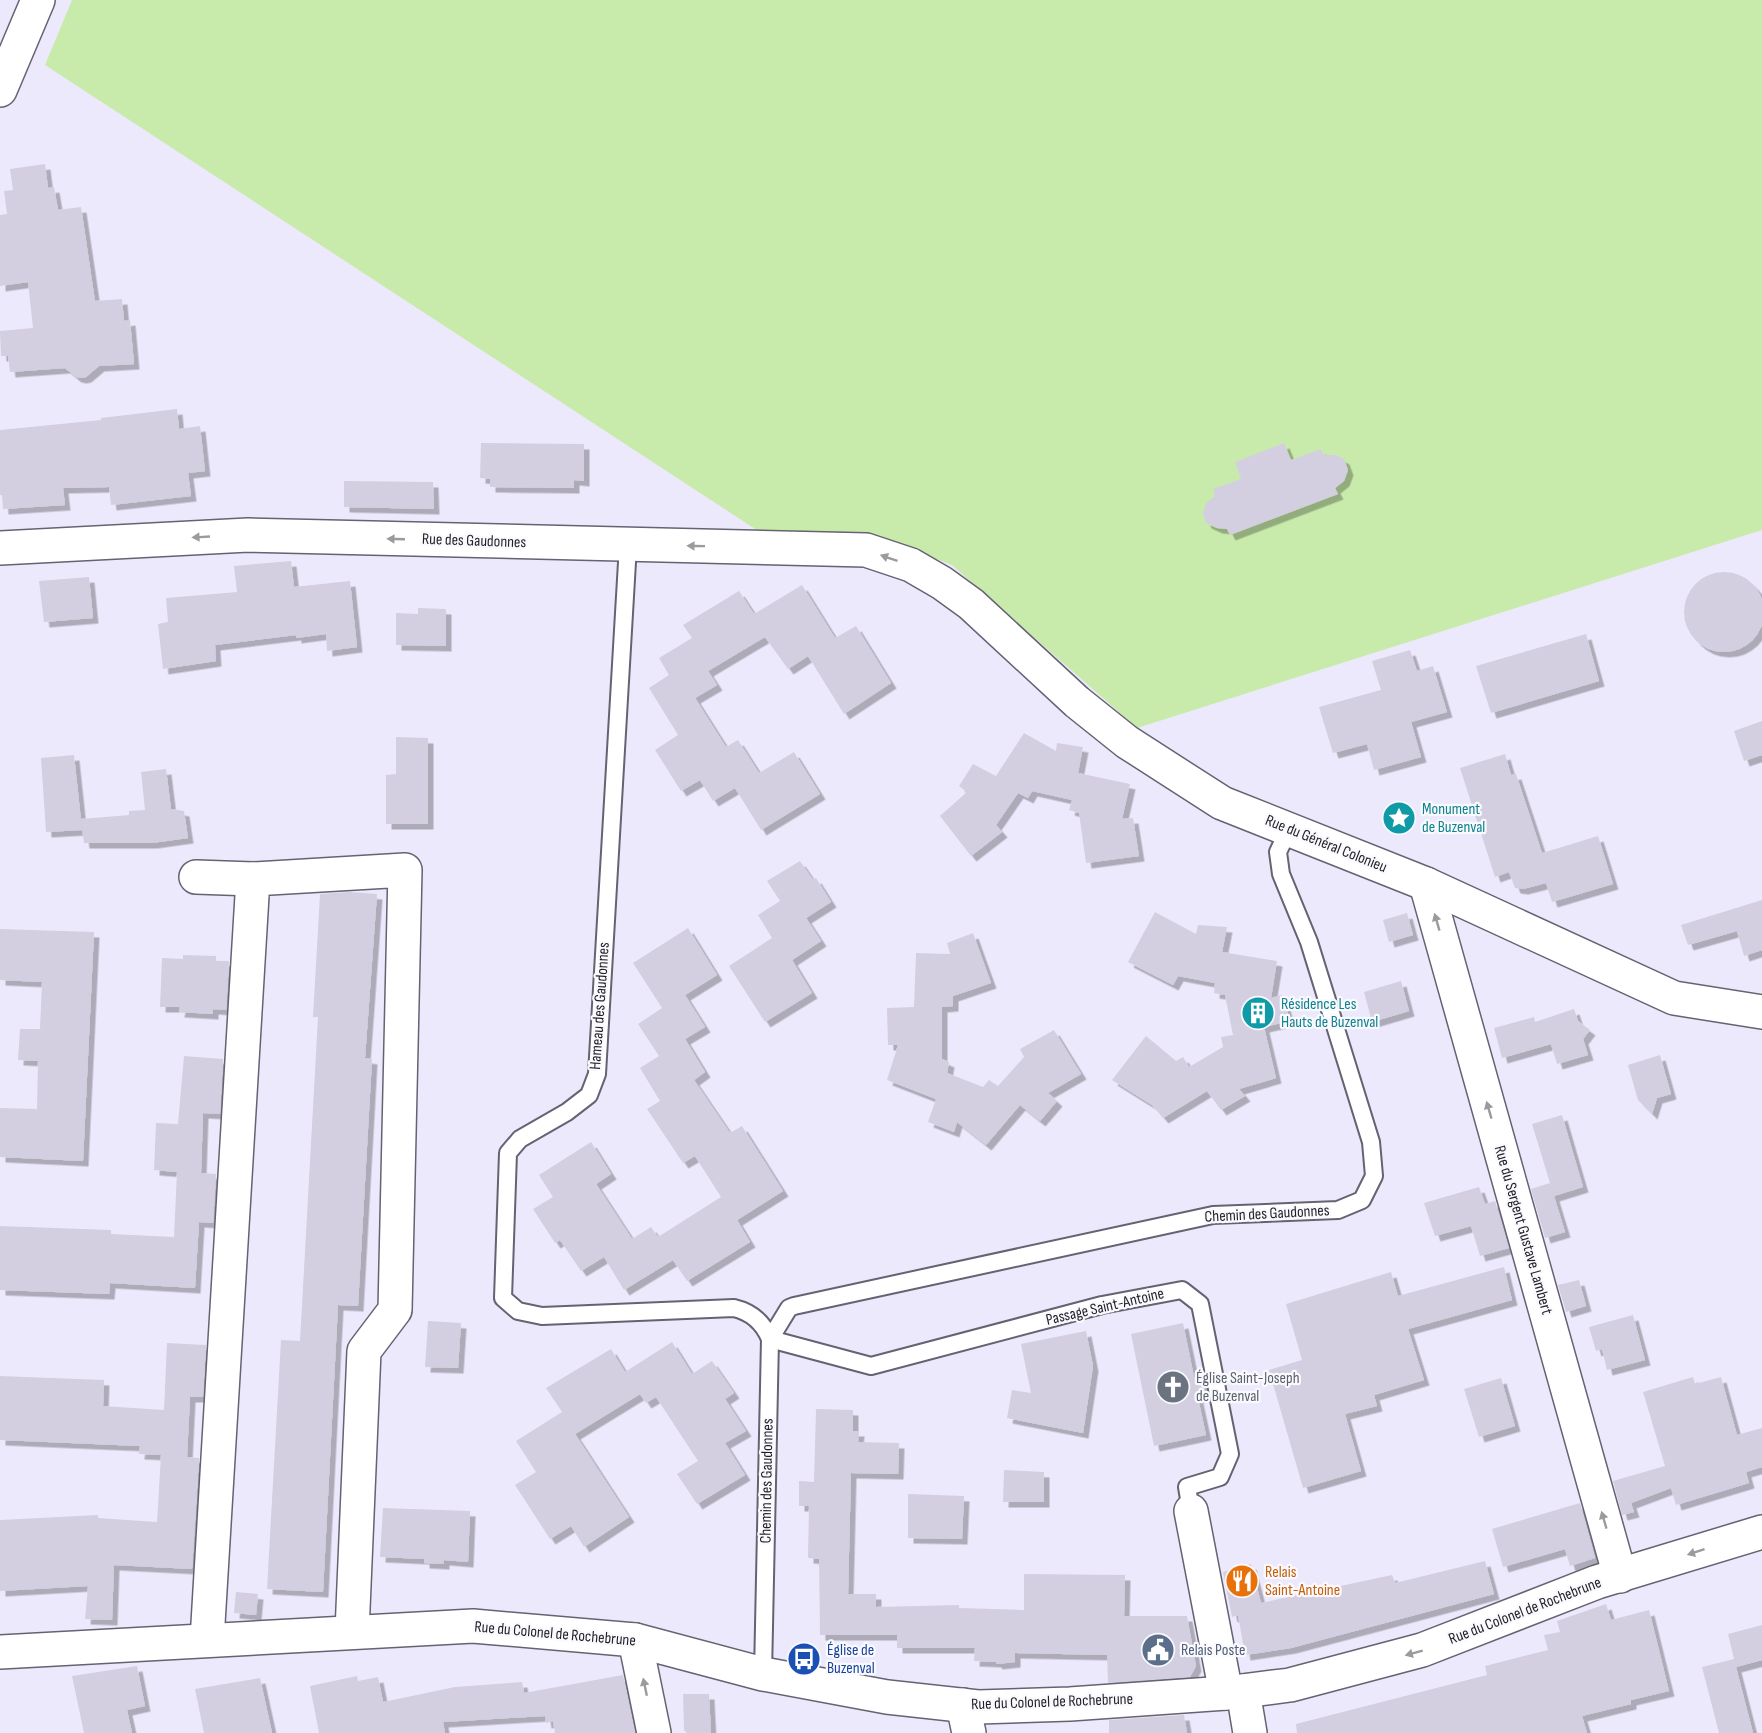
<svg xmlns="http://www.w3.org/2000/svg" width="1762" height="1733" viewBox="0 0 1762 1733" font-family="'Sofia Sans Condensed',sans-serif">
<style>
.green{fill:#c8ebab}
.building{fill:#d3cfe1;filter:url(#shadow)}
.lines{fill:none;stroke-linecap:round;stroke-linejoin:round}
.service-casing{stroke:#656272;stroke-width:20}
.minor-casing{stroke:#656272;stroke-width:36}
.tertiary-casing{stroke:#656272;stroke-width:36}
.service{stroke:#fff;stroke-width:16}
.minor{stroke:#fff;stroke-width:33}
.tertiary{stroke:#fff;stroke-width:33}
.oneway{fill:#9b9a9d}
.labels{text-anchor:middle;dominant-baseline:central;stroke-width:4.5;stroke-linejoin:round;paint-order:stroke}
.street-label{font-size:16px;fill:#201f26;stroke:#faf9fd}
.culture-label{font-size:16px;fill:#0d838f;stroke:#faf9fd;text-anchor:start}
.worship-label{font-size:16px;fill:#5b616d;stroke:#faf9fd;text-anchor:start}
.food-label{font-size:16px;fill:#c56008;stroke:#faf9fd;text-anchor:start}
.transit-label{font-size:16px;fill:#164399;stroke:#faf9fd;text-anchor:start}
.service-label{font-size:16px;fill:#4e5e75;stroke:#faf9fd;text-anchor:start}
</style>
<defs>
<filter id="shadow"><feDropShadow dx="5.5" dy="5.5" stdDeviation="0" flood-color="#0004"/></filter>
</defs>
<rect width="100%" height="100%" fill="#ede9fc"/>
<!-- green -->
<path class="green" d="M72 0H1762V530L1137 728 952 565 884 539 769 538 45 65Z"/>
<!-- building -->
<g class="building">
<path d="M45 164 48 188 54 187 58 210 81 207 95 301 122 299 124 321 130 320 134 364 99 366 86 377 81 378 76 377 65 368 10 372 8 356H1L0 331 33 328 28 282 0 286V215L7 214 4 191 13 190 10 169Z"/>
<path d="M177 409 179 429 200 426 205 471 188 473 191 496 111 505 109 487 63 488 65 505 3 509 2 495H0V430L101 420V418Z"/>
<path d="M481 443 584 444V481L574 480V488L490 487V479L480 478Z"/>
<path d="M1284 443 1291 460 1321 449 1324 455H1336L1344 459 1348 470 1344 481 1335 488 1338 494 1230 535 1227 529 1217 528 1206 523 1203 514 1206 503 1215 496 1213 489 1241 479 1235 462Z"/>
<path d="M344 481 433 482 434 509 344 507Z"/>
<path d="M291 561 294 587 350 581 357 647 327 651 326 634 296 638V635L215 645 216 661 163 669 158 624 168 622 166 598 237 592 234 566Z"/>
<circle cx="1724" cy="612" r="40"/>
<path d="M89 577 93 618 44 622 39 581Z"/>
<path d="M802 585 835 638 856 626 891 683 844 714 808 656 788 669 765 637 708 671 717 685 695 698 726 747 738 740 759 773 794 752 820 794 761 830 735 788 713 801 700 780 681 791 655 750 678 735 649 688 669 675 659 658 692 638 683 625 739 591 754 614Z"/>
<path d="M418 608 446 609V646L396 645V613L418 614Z"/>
<path d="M1586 634 1599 681 1491 713 1476 666Z"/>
<path d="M1410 650 1417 671 1433 666 1447 712 1411 722 1421 757 1374 770 1367 744 1333 753 1319 707 1381 690 1372 661Z"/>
<path d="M1762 721V755L1744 761 1734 731Z"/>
<path d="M1024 733 1056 751 1057 743 1083 747 1078 773 1130 784 1122 819 1133 818 1139 856 1086 863 1079 813 1069 810 1072 800 1032 791 1028 798 1018 793 996 825 1002 832 971 856 940 816 967 792 959 786 973 764 996 776Z"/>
<path d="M396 737 428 738V824H386V775L396 774Z"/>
<path d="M1505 754 1511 775 1516 774 1542 853 1598 836 1613 884 1552 902 1546 883 1523 889 1515 888 1509 872 1495 877 1460 768Z"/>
<path d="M74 755 82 830 46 832 41 758Z"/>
<path d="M166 769 171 809 184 811 188 838 152 843H84L81 819 129 815V811L145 810 141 772Z"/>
<path d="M800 861 813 880 816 878 831 902 806 918 821 941 792 960 812 993 765 1022 729 966 772 938 758 915 780 901 767 881Z"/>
<path d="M349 892 377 894 365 1058 372 1059 358 1306 338 1305 323 1592 267 1589 281 1340 300 1341 318 1017H313L320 894Z"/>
<path d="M1762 900V950L1744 956 1737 931 1688 945 1681 925Z"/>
<path d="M1155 912 1196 934 1198 925 1227 927 1222 952 1277 961 1271 998 1282 995 1290 1021 1264 1027 1276 1078 1239 1089 1245 1096 1221 1110 1207 1091 1163 1118 1152 1105 1112 1080 1146 1036 1176 1061 1183 1057 1189 1067 1223 1047 1221 1037 1233 1035 1225 995 1214 993 1215 983 1178 976 1173 985 1128 962Z"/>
<path d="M1407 913 1413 935 1389 942 1383 920Z"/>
<path d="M688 928 717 975 685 995 705 1027 685 1039 705 1072 694 1080 730 1133 742 1126 783 1191 737 1220 750 1242 687 1281 673 1260 624 1290 604 1257 581 1271 560 1240 555 1243 533 1209 553 1197 539 1175 591 1142 611 1174 596 1184 632 1239 651 1227 658 1237 721 1197 695 1156 683 1163 647 1109 660 1101 640 1068 659 1056 638 1024 662 1008 633 963Z"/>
<path d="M0 929 94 932 83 1161 0 1157V1108L37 1109 38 1061 18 1060 20 1029H40L42 982 0 980Z"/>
<path d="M973 933 991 983 953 996V1006L942 1007V1059L949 1062 947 1073 983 1087 989 1080 998 1086 1024 1057 1020 1049 1054 1030 1081 1074 1048 1093 1057 1101 1040 1121 1020 1105 986 1145 957 1122 954 1132 928 1122 936 1099 887 1080 898 1045H888L887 1008 914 1007 916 953 950 954 947 943Z"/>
<path d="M183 955 216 956V961H229L226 1010 213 1009V1014L179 1012 180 1007H160L162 958 183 959Z"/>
<path d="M1401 981 1409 1011 1372 1022 1364 992Z"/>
<path d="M1574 1009 1578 1021 1590 1030 1583 1039 1588 1055 1557 1064 1551 1044 1502 1058 1494 1028 1534 1017 1535 1022Z"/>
<path d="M1660 1055 1671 1094 1657 1098 1652 1114 1638 1100 1628 1065Z"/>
<path d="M184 1056 223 1059 220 1114 203 1113 201 1173 216 1174 213 1223 199 1222 195 1288 110 1283 109 1294 0 1290V1226L111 1230V1234L174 1237 177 1172 154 1170 156 1123 178 1124Z"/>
<path d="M1562 1115 1583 1187 1554 1196 1565 1232 1545 1238 1531 1189 1550 1183 1532 1124Z"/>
<path d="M1479 1187 1485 1204 1495 1201 1509 1248 1480 1256 1471 1226 1435 1236 1424 1203Z"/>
<path d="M1504 1267 1512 1300 1408 1329 1424 1380 1374 1395 1377 1406 1345 1414 1361 1471 1303 1488 1269 1370 1302 1360 1286 1304 1391 1272 1398 1296Z"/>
<path d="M1579 1280 1586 1306 1566 1312 1558 1285Z"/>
<path d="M1633 1315 1645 1360 1607 1370 1602 1349 1596 1351 1589 1327Z"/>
<path d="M428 1321 461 1323 458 1368 425 1367Z"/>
<path d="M1183 1323 1194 1377 1203 1381 1205 1393 1198 1398 1206 1435 1154 1446 1131 1334Z"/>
<path d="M1086 1331 1093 1366 1083 1433 1007 1418 1012 1390 1031 1393 1021 1344Z"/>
<path d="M672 1342 692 1374 712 1361 734 1393 725 1399 746 1431 725 1443 745 1475 697 1504 677 1474 698 1461 656 1397 646 1403 640 1394 575 1434 629 1517 584 1547 571 1526 550 1539 515 1485 536 1472 516 1441 562 1412 546 1388 611 1349 625 1372Z"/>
<path d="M167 1343 206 1345 203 1397H190L187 1457 199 1458 192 1569 114 1565 112 1620 85 1619 88 1586 0 1591V1520L98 1515V1518L157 1522 161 1455 139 1454 140 1446 0 1440V1376L104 1380 103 1406 164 1410Z"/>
<path d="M1693 1377 1695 1384 1721 1377 1737 1435 1762 1428V1467L1746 1472 1749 1483 1676 1505 1671 1488 1631 1503 1634 1512 1622 1515 1613 1481 1665 1466 1643 1392Z"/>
<path d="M1501 1378 1515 1426 1479 1437 1464 1389Z"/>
<path d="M816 1409 853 1410V1431H859L858 1442 899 1443 898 1474 851 1473 848 1594H876V1607L959 1605V1608L1024 1610V1574L1125 1575 1124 1616H1187L1196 1666 1190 1677 1108 1683 1107 1655 1015 1653V1662L997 1664 996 1662 974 1661 975 1648H897V1635H820L819 1559 808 1558 809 1506H799V1481L814 1482Z"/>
<path d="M1004 1470 1044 1472V1502H1003Z"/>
<path d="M908 1494 964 1496 962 1539 908 1538Z"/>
<path d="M1580 1503 1595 1558 1570 1566 1565 1549 1503 1567 1492 1529Z"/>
<path d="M383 1508 470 1511 468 1562 444 1560V1564L424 1563V1559L380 1557Z"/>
<path d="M1485 1561 1494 1594 1291 1648 1245 1655 1238 1615 1232 1617 1223 1572 1251 1564 1261 1603 1392 1575 1395 1583Z"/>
<path d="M236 1592 258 1594 256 1615 234 1613Z"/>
<path d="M1606 1604 1611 1620 1649 1610 1669 1691 1631 1700V1704L1582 1716 1587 1733H1297L1296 1724 1487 1675 1485 1666 1548 1650 1544 1635 1560 1632 1557 1621Z"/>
<path d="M1762 1625V1660L1736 1667 1753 1733H1719L1702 1667 1734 1659 1728 1634Z"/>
<path d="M137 1666 145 1706 127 1710 132 1733H84L72 1676Z"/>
<path d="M623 1675 635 1733H555L553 1721 546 1723 545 1716 443 1722 445 1733H319L310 1686 357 1676 358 1681 378 1677 383 1702 455 1687 522 1682 524 1693Z"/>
<path d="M260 1678 272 1733H204L195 1689Z"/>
<path d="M683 1694H709L711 1733H687L684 1730Z"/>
<path d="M1184 1715 1187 1733H1109V1720Z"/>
</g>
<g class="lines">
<defs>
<g id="service">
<path d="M628 545 597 1074 589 1095 567 1112 520 1139 508 1153 503 1298 518 1311 542 1316 734 1308C751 1312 763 1322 770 1339L763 1674"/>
<path d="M770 1339 789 1308 794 1306 1213 1215 1338 1210 1362 1200 1374 1176 1371 1142 1309 942 1281 874 1278 852 1289 829"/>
<path d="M770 1339 871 1366 1102 1305 1182 1290 1200 1304 1230 1454 1220 1477 1187 1487 1191 1511"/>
</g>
<g id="minor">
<path d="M0 90 38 0"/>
<path d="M0 548 248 535 866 550 911 565 942 583 971 604 1077 702 1127 742 1222 803 1426 884 1674 998 1762 1012"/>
<path d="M196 877 253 879"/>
<path d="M1426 884 1620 1576"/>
<path d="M1191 1511 1226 1693"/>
<path d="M207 1640 253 879 405 870 395 1310 364 1351 352 1632"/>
<path d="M635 1640 654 1733"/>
<path d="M963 1705 969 1733"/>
</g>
<g id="tertiary">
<path d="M0 1652 473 1626 635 1640 763 1674 887 1697 978 1707 1070 1704 1226 1693 1290 1685 1422 1650 1597 1582 1762 1532"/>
<path d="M1243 1691 1250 1733"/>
</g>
</defs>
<!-- service casing -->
<use href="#service" class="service-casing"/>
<!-- minor casing -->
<use href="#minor" class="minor-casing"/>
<!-- tertiary casing -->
<use href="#tertiary" class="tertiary-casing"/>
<!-- service -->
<use href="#service" class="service"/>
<!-- minor -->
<use href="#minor" class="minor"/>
<!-- tertiary -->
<use href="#tertiary" class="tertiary"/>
</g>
<!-- one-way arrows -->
<defs><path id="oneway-solid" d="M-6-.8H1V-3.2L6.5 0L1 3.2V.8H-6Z" transform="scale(1.5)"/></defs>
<g class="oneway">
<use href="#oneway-solid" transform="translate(201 537) rotate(177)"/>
<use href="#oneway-solid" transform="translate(396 539) rotate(-178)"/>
<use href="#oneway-solid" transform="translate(696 546) rotate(-179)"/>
<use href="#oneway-solid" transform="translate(889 558) rotate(-161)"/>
<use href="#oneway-solid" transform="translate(1437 922) rotate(-106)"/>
<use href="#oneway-solid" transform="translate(1489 1110) rotate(-106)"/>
<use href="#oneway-solid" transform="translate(1604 1520) rotate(-106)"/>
<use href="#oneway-solid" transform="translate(1696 1552) rotate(162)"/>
<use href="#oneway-solid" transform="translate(1414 1653) rotate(165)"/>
<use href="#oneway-solid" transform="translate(645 1687) rotate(-102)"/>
</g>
<!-- icons -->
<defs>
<symbol id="sight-disc" viewBox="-11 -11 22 22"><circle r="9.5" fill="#0f9aa8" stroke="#faf9fd"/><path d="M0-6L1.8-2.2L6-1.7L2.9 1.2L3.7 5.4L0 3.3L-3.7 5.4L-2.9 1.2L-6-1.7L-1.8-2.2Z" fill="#fff"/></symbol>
<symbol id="building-disc" viewBox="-11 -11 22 22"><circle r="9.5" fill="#0f9aa8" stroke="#faf9fd"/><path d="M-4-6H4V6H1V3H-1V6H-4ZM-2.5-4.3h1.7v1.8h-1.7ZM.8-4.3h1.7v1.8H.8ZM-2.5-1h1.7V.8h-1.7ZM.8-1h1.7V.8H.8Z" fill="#fff"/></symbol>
<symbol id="church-disc" viewBox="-11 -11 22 22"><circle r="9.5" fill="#6b7280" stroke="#faf9fd"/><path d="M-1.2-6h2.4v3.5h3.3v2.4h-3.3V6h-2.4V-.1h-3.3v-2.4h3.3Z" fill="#fff"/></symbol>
<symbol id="restaurant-disc" viewBox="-11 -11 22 22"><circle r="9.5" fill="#e8710a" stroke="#faf9fd"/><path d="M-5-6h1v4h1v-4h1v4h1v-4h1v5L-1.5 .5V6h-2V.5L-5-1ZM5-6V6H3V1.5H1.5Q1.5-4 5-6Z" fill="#fff"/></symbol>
<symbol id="civic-disc" viewBox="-11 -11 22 22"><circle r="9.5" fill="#5c6f8a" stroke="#faf9fd"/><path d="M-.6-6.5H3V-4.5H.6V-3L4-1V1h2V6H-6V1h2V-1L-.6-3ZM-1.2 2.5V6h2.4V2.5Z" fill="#fff"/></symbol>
<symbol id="bus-disc" viewBox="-11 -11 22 22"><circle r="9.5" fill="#1a4fb4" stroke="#faf9fd"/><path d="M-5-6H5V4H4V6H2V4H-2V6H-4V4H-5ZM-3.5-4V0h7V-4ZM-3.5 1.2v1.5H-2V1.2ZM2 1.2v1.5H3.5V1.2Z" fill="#fff"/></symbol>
</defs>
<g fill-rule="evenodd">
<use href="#sight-disc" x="1380" y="799" width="38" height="38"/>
<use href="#building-disc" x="1239" y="994" width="38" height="38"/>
<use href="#church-disc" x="1154" y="1368" width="38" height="38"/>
<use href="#restaurant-disc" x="1223" y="1562" width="38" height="38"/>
<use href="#civic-disc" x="1139" y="1631" width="38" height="38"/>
<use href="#bus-disc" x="785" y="1640" width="38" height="38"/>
</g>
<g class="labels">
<!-- street labels -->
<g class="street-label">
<text transform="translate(474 541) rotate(2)">Rue des Gaudonnes</text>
<text transform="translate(1326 844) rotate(22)">Rue du Général Colonieu</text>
<text transform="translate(600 1006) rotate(-86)">Hameau des Gaudonnes</text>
<text transform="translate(1267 1214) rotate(-3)">Chemin des Gaudonnes</text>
<text transform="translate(1523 1230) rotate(74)">Rue du Sergent Gustave Lambert</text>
<text transform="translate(1105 1307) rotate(-13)">Passage Saint-Antoine</text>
<text transform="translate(767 1481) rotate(-89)">Chemin des Gaudonnes</text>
<text transform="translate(1525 1611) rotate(-21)">Rue du Colonel de Rochebrune</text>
<text transform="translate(555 1634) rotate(5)">Rue du Colonel de Rochebrune</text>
<text transform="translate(1052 1702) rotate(-2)">Rue du Colonel de Rochebrune</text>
</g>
<!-- culture labels -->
<g class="culture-label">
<text x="1422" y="809">Monument<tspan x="1422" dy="18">de Buzenval</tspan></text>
<text x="1281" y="1004">Résidence Les<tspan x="1281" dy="18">Hauts de Buzenval</tspan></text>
</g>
<!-- worship labels -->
<g class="worship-label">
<text x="1196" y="1378">Église Saint-Joseph<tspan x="1196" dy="18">de Buzenval</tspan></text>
</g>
<!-- food labels -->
<g class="food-label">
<text x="1265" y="1572">Relais<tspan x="1265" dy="18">Saint-Antoine</tspan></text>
</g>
<!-- transit labels -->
<g class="transit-label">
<text x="827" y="1650">Église de<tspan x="827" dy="18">Buzenval</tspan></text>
</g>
<!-- service labels -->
<g class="service-label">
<text x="1181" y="1650">Relais Poste</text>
</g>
</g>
</svg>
